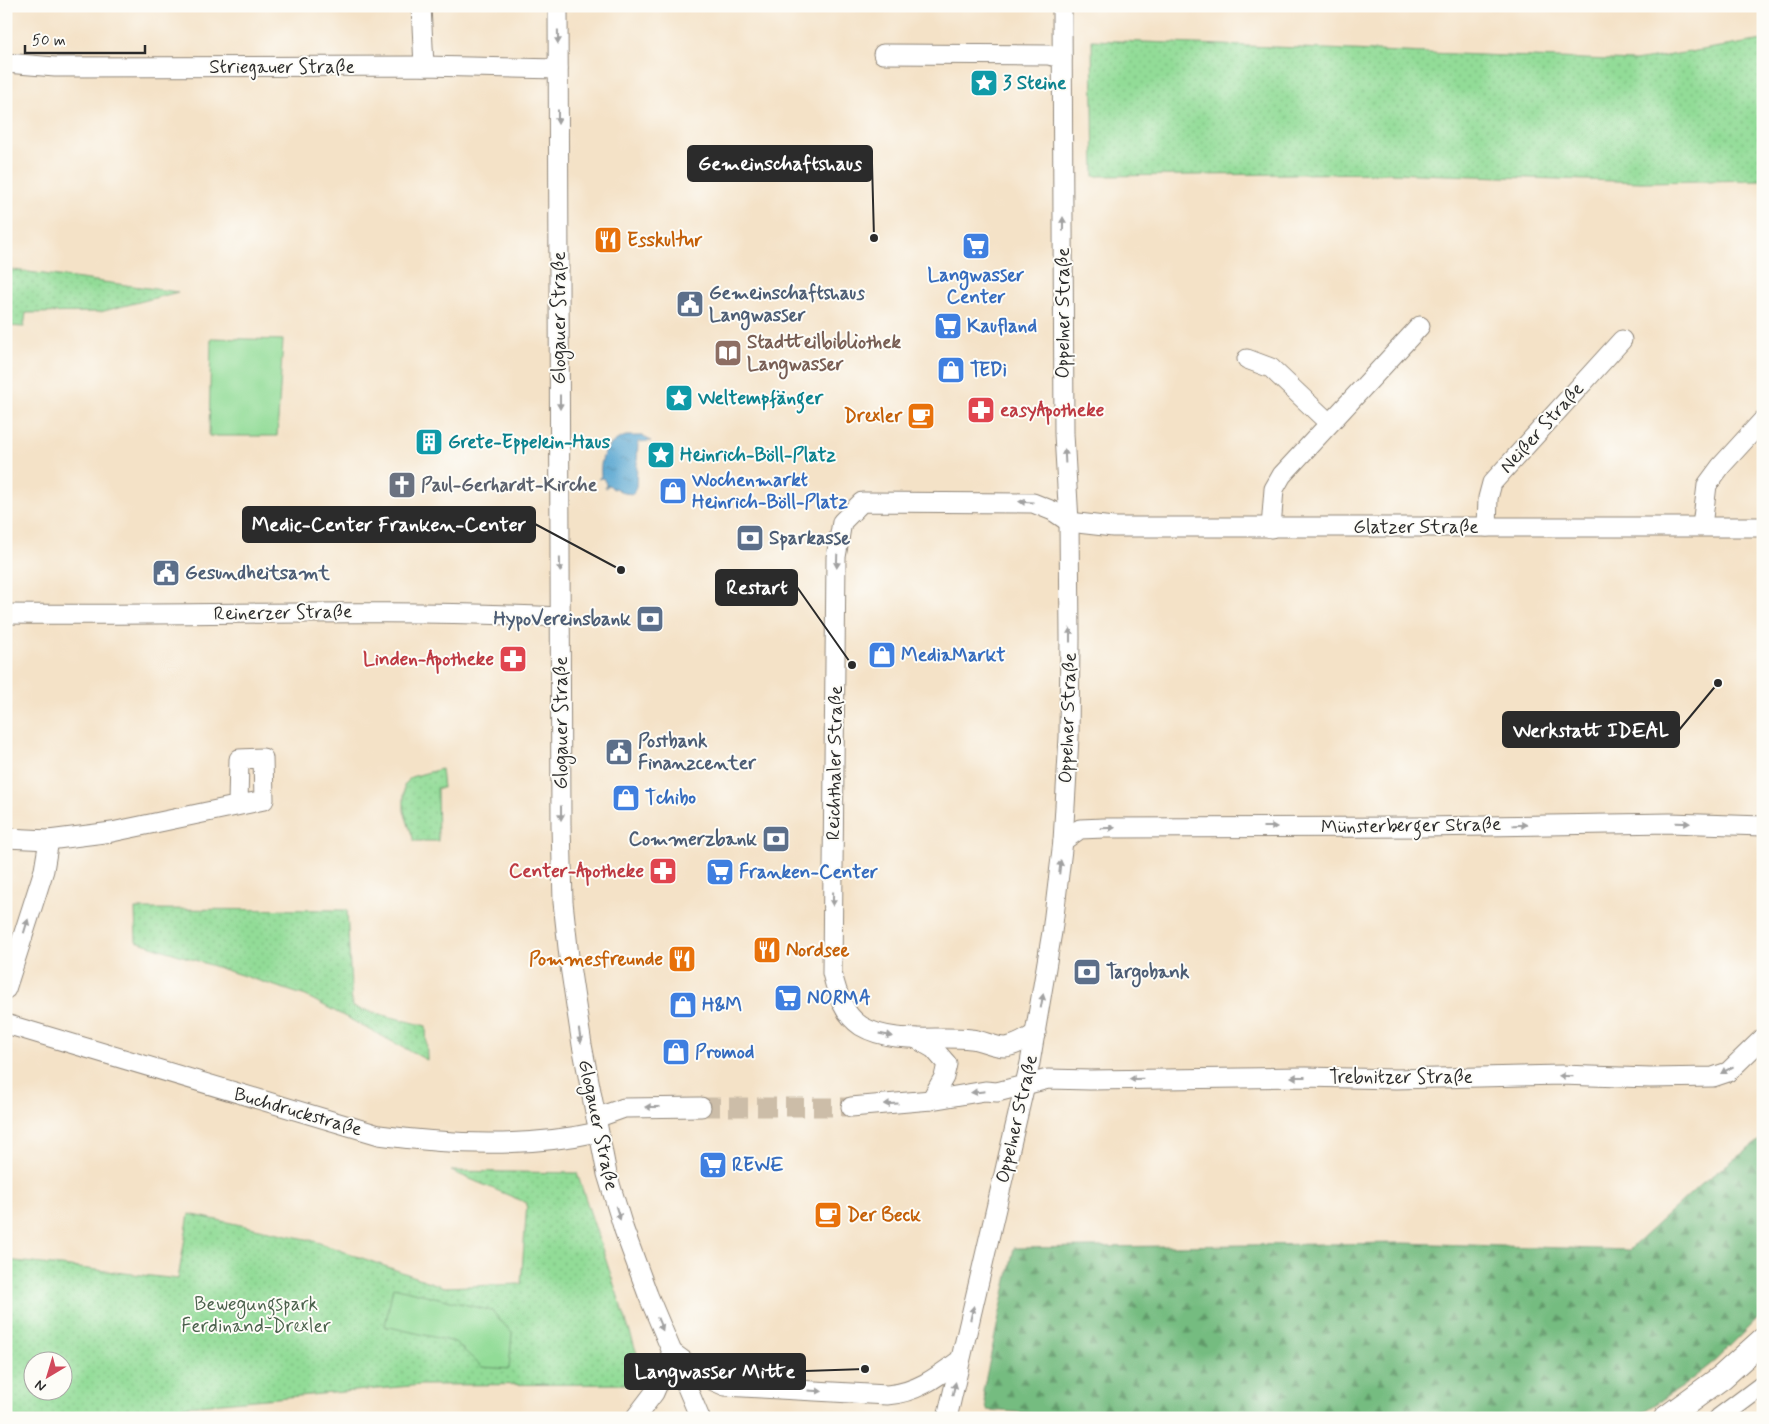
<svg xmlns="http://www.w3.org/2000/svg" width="1769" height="1424" viewBox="0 0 1769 1424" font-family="Mynerve,sans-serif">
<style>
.grass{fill:url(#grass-dots);stroke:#5e8461;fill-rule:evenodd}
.forest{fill:url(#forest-firs);stroke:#507456}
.garden{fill:#92dc97;stroke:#5e8461}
.water{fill:url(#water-ripples);stroke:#41687e}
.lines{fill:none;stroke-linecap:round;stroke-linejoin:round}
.minor-tunnel{stroke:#ccbda8;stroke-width:19;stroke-dasharray:19 9;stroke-linecap:butt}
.minor-casing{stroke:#908679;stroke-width:21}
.major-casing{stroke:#908679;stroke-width:26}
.minor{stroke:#fff;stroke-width:19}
.major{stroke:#fff;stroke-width:24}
.oneway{fill:#a0a0a0}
.labels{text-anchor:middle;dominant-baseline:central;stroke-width:4;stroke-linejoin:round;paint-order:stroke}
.street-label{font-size:19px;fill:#2b2b2b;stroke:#fdfcf7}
.culture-label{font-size:19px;font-weight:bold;fill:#0d838f;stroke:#fdfcf7;text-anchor:start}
.food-label{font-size:19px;font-weight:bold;fill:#c56008;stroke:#fdfcf7;text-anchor:start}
.shop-label{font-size:19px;font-weight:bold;fill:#366cbe;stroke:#fdfcf7;text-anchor:start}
.service-label{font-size:19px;font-weight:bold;fill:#4e5e75;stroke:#fdfcf7;text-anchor:start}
.education-label{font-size:19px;font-weight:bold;fill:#785e54;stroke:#fdfcf7;text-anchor:start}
.health-label{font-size:19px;font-weight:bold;fill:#be3a42;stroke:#fdfcf7;text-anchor:end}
.worship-label{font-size:19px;font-weight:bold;fill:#5b616d;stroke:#fdfcf7;text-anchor:start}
.park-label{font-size:19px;fill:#4a604b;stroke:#fdfcf7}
.leader{fill:none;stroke:#2b2b2b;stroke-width:2}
.callout-dot{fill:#2b2b2b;stroke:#fdfcf7;stroke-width:2}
.callout{fill:#2b2b2b;stroke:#2b2b2b;stroke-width:2}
.callout-label{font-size:20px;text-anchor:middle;font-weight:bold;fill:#fff}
</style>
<defs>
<pattern id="grass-dots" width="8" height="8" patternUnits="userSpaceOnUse" patternTransform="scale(1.25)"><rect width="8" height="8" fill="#92dc97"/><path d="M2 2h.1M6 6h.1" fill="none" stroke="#7ebd82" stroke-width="1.8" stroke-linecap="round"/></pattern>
<pattern id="forest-firs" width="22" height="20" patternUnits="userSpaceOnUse" patternTransform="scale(1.25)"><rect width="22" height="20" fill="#75bc80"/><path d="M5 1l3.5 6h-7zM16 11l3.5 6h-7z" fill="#609969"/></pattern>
<pattern id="water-ripples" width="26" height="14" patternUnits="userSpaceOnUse" patternTransform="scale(1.25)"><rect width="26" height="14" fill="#57a5d0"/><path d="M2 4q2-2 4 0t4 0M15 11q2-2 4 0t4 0" fill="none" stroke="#4887a9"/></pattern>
</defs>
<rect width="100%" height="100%" fill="#fdfcf7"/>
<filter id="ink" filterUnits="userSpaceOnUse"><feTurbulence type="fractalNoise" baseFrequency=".02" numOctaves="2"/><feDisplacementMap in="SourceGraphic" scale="10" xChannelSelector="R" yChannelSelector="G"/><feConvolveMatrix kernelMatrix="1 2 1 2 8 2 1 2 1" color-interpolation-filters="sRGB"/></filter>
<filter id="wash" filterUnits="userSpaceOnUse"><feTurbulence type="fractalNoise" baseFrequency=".0096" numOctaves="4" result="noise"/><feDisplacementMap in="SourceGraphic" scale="20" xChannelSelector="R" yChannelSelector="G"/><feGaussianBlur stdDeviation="1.12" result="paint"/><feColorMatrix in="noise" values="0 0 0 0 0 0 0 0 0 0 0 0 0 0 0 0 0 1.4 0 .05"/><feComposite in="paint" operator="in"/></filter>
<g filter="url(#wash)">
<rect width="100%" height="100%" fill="#f4e2c7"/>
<!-- grass -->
<g class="grass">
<path d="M1092 40 1635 61 1763 40V180L1642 182 1391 173 1094 176Z"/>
<path d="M6 269 178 292 100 312 26 313 24 327 6 326Z"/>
<path d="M441 769 443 788H437L438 841H414L404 811V786L411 777Z"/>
<path d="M135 909 347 910 352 1007 426 1026 427 1060 306 996 136 941Z"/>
<path d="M451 1171 577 1173 647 1384 421 1385 154 1409 89 1418H6V1260L178 1279 189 1214 311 1240 444 1287 521 1284 527 1203ZM32 1362H62V1392H32Z"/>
</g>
<!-- forest -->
<path class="forest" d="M1763 1138V1313L1716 1360 1683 1386 1633 1418H1103L987 1410 983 1391 1014 1248 1403 1243 1629 1250 1702 1183Z"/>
<!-- garden -->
<g class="garden">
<path d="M211 338 283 340 277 436H209Z"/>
<path d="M393 1287 492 1311 512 1333 509 1369 482 1367 455 1342 385 1326Z"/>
</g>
<!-- water -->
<path class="water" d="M626 436H642L651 441 638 442 636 487 633 494 624 493 615 488 613 489 609 485 605 488 606 484 603 478 598 479 601 476C599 457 607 442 626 436Z"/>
</g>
<g filter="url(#ink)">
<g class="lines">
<!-- minor-tunnel -->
<path class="minor-tunnel" d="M701 1107H851"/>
<defs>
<g id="minor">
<path d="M421 6 424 66"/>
<path d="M558 6 561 826 563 902 570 966 582 1045 607 1174 624 1230 648 1295 700 1418"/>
<path d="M883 54 1048 55 1062 58"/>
<path d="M6 63 55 67 424 66 558 69"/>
<path d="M1247 359 1271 368 1329 423"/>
<path d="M1702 526 1707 485 1721 466 1763 420"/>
<path d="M1487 527 1488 498 1492 483 1622 340"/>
<path d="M1271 528 1274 489 1282 475 1420 326"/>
<path d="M6 614C191 616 376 608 561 617"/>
<path d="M6 838 49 840 112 832 264 800 263 758 239 759 238 804"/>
<path d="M1063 841 1080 829 1104 828 1423 827 1670 823 1763 826"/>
<path d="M6 989 44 870 49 840"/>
<path d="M6 1024 379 1135C452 1145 526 1148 598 1132"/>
<path d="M1036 1033C1027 1039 1016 1046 1005 1047 993 1047 982 1040 971 1039 936 1035 893 1045 861 1026 843 1014 837 993 832 973L836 557 842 522 862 502 1033 503 1053 511 1069 522 1113 527H1763"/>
<path d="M915 1038 934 1049 947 1064 944 1077 931 1100"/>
<path d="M851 1107 931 1100 985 1091 997 1092 1048 1079 1090 1080 1305 1077 1396 1079 1561 1075 1650 1078 1713 1077 1728 1072 1763 1038"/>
<path d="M596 1118 624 1108 701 1107"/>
<path d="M673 1353 709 1379 725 1386 887 1395C916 1393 937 1377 960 1360"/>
<path d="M635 1418 654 1393 672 1352"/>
<path d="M947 1418 1030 1063 1052 932 1063 841 1069 737 1070 638 1069 522 1064 434 1062 6"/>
<path d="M1719 1418 1763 1385"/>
</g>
<path id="major" d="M1666 1418 1722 1377 1763 1340"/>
</defs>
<!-- minor casing -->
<use href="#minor" class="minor-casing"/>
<!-- major casing -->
<use href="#major" class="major-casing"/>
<!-- minor -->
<use href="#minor" class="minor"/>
<!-- major -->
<use href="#major" class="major"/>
</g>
<!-- one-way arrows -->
<defs><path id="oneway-solid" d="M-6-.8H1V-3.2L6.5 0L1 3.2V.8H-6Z" transform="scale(1.25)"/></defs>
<g class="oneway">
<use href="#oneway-solid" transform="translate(558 37) rotate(89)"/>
<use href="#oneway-solid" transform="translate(558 117) rotate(90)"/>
<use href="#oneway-solid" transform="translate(1063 224) rotate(-90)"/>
<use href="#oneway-solid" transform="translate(560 402) rotate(90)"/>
<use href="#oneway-solid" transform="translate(1065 456) rotate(-93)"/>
<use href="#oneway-solid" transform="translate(1026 502) rotate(-176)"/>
<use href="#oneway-solid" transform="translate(837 561) rotate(92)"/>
<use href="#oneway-solid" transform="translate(560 565) rotate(89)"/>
<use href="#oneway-solid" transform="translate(1070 635) rotate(-90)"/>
<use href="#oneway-solid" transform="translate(561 813) rotate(90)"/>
<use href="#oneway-solid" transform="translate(1683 823) rotate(2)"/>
<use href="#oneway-solid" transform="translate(1520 825) rotate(-2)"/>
<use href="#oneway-solid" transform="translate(1270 827)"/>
<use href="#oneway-solid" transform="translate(1108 828) rotate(-1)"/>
<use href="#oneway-solid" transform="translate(1060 867) rotate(-84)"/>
<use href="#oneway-solid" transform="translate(833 899) rotate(91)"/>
<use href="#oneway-solid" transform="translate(26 926) rotate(-73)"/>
<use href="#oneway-solid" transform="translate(1042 1001) rotate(-80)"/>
<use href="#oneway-solid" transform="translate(886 1035) rotate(11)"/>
<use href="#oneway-solid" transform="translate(580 1036) rotate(81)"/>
<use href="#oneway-solid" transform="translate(1727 1070) rotate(151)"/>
<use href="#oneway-solid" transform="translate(1566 1076) rotate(-179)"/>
<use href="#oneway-solid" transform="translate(1298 1077) rotate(-180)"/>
<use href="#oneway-solid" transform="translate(1136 1079) rotate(179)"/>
<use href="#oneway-solid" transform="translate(978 1092) rotate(174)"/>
<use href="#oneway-solid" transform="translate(891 1104) rotate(176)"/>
<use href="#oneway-solid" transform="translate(652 1107) rotate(180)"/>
<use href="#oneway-solid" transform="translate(618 1213) rotate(72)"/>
<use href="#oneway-solid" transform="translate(972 1313) rotate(-77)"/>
<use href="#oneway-solid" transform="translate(660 1324) rotate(67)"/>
<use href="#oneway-solid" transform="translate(954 1389) rotate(-77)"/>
<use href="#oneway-solid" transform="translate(815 1391) rotate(3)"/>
</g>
</g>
<!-- icons -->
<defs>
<symbol id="sight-square" viewBox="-11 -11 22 22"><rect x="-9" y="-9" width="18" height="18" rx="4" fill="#0f9aa8" stroke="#fdfcf7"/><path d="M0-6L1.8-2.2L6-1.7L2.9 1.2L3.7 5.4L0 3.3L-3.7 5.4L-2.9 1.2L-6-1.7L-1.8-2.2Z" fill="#fff"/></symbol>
<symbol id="restaurant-square" viewBox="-11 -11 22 22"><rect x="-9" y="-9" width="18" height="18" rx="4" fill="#e8710a" stroke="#fdfcf7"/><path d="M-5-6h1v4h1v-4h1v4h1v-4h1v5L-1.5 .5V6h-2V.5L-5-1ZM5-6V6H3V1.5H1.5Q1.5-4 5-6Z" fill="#fff"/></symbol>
<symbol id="supermarket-square" viewBox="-11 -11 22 22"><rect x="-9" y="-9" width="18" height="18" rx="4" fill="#3f7fe0" stroke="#fdfcf7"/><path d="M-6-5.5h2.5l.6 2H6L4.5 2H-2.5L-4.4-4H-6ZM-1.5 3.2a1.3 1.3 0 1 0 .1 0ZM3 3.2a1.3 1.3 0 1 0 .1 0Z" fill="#fff"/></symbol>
<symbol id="civic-square" viewBox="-11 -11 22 22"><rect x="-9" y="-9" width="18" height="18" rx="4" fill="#5c6f8a" stroke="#fdfcf7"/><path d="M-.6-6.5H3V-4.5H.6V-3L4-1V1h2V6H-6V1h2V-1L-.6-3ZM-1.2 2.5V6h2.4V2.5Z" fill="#fff"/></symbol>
<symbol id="library-square" viewBox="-11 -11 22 22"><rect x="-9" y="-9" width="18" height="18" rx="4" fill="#8d6e63" stroke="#fdfcf7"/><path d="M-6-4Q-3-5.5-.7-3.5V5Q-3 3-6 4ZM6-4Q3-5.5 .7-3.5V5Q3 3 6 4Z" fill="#fff"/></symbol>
<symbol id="shop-square" viewBox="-11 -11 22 22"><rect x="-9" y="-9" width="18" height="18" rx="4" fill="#3f7fe0" stroke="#fdfcf7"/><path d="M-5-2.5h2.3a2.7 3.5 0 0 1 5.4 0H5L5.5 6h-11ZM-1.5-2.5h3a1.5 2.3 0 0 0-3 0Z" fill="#fff"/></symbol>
<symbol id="pharmacy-square" viewBox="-11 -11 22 22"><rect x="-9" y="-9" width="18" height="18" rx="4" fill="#e0444e" stroke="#fdfcf7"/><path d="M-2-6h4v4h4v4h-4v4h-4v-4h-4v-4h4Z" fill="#fff"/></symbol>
<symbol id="cafe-square" viewBox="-11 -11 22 22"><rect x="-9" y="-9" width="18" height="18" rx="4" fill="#e8710a" stroke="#fdfcf7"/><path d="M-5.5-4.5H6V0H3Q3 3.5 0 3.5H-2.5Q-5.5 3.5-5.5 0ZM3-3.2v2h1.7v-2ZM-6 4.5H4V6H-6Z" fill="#fff"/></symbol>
<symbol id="building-square" viewBox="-11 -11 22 22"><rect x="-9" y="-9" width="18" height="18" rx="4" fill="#0f9aa8" stroke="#fdfcf7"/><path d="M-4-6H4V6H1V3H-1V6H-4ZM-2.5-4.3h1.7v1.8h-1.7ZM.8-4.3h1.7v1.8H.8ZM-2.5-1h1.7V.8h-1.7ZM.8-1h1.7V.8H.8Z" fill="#fff"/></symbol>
<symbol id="church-square" viewBox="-11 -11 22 22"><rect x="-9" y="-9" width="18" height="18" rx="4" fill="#6b7280" stroke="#fdfcf7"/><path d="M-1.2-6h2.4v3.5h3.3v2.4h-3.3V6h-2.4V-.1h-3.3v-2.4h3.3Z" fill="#fff"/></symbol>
<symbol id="bank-square" viewBox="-11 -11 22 22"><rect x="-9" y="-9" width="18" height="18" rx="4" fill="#5c6f8a" stroke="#fdfcf7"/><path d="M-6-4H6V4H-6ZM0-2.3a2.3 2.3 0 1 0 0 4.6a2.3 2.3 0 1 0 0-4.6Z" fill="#fff"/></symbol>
</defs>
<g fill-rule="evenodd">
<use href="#sight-square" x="968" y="67" width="32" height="32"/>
<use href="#restaurant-square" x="592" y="224" width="32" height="32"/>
<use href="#supermarket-square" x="960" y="230" width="32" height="32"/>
<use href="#civic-square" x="674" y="288" width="32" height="32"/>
<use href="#supermarket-square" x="932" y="310" width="32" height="32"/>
<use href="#library-square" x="712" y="337" width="32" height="32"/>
<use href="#shop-square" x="935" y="354" width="32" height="32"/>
<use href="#sight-square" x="663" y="382" width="32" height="32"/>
<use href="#pharmacy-square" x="965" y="394" width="32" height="32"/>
<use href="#cafe-square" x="905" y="400" width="32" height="32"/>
<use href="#building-square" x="413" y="426" width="32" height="32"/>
<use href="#sight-square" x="645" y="439" width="32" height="32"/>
<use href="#church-square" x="386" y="469" width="32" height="32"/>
<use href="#shop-square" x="657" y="475" width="32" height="32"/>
<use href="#bank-square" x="734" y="522" width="32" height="32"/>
<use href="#civic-square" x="150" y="557" width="32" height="32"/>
<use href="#bank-square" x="634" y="603" width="32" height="32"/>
<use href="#shop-square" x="866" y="639" width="32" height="32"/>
<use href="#pharmacy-square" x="497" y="643" width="32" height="32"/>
<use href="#civic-square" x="603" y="736" width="32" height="32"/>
<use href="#shop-square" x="610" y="782" width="32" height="32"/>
<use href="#bank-square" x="760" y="823" width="32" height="32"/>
<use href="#pharmacy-square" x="647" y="855" width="32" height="32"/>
<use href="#supermarket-square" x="704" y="856" width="32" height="32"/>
<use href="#restaurant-square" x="751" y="934" width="32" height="32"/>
<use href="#restaurant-square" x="666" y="943" width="32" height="32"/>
<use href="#bank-square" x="1071" y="956" width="32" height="32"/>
<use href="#supermarket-square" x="772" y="982" width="32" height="32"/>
<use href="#shop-square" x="667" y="989" width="32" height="32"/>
<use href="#shop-square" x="660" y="1036" width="32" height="32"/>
<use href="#supermarket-square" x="697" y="1149" width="32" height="32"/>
<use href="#cafe-square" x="812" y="1199" width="32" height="32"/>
</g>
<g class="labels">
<!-- street labels -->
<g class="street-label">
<text x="282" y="67">Striegauer Straße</text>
<text transform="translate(1063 313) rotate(-90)">Oppelner Straße</text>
<text transform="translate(559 318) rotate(-90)">Glogauer Straße</text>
<text transform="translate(1542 428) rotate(-48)">Neißer Straße</text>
<text x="1416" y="527">Glatzer Straße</text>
<text transform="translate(283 613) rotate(-1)">Reinerzer Straße</text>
<text transform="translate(1068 718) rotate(-88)">Oppelner Straße</text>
<text transform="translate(561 723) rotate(-90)">Glogauer Straße</text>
<text transform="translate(835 763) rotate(-89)">Reichthaler Straße</text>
<text transform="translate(1411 826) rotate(-1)">Münsterberger Straße</text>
<text x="1401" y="1077">Trebnitzer Straße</text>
<text transform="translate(298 1112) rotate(16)">Buchdruckstraße</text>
<text transform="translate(1017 1119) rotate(-77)">Oppelner Straße</text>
<text transform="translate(598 1125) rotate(78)">Glogauer Straße</text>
</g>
<!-- culture labels -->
<g class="culture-label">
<text x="1003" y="83">3 Steine</text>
<text x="698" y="398">Weltempfänger</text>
<text x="448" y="442">Grete-Eppelein-Haus</text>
<text x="680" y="455">Heinrich-Böll-Platz</text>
</g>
<!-- food labels -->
<g class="food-label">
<text x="627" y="240">Esskultur</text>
<text x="902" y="416" text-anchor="end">Drexler</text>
<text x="786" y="950">Nordsee</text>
<text x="663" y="959" text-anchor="end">Pommesfreunde</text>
<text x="847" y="1215">Der Beck</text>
</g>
<!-- shop labels -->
<g class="shop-label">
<text x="976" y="275" text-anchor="middle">Langwasser<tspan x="976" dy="22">Center</tspan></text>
<text x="967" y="326">Kaufland</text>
<text x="970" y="370">TEDi</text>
<text x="692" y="480">Wochenmarkt<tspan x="692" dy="22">Heinrich-Böll-Platz</tspan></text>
<text x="901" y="655">MediaMarkt</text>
<text x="645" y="798">Tchibo</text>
<text x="739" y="872">Franken-Center</text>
<text x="807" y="998">NORMA</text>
<text x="702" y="1005">H&amp;M</text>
<text x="695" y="1052">Promod</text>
<text x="732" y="1165">REWE</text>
</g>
<!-- service labels -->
<g class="service-label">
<text x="709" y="293">Gemeinschaftshaus<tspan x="709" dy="22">Langwasser</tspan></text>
<text x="769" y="538">Sparkasse</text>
<text x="185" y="573">Gesundheitsamt</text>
<text x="631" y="619" text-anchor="end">HypoVereinsbank</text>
<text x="638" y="741">Postbank<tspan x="638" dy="22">Finanzcenter</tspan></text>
<text x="757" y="839" text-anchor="end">Commerzbank</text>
<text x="1106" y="972">Targobank</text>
</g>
<!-- education labels -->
<g class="education-label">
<text x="747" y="342">Stadtteilbibliothek<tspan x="747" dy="22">Langwasser</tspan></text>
</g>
<!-- health labels -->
<g class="health-label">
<text x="1000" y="410" text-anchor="start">easyApotheke</text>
<text x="494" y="659">Linden-Apotheke</text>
<text x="644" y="871">Center-Apotheke</text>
</g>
<!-- worship labels -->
<g class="worship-label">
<text x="421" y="485">Paul-Gerhardt-Kirche</text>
</g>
<!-- park labels -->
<g class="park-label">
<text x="256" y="1304">Bewegungspark<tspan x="256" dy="22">Ferdinand-Drexler</tspan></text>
</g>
</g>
<!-- callouts -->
<path class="leader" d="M874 238L872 163M621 570L535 524M852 665L797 587M1718 683L1679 730M865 1369L805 1371"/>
<g class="callout-dot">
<circle cx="874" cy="238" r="5"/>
<circle cx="621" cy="570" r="5"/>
<circle cx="852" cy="665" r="5"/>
<circle cx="1718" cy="683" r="5"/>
<circle cx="865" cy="1369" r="5"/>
</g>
<g class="callout">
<rect x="688" y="146" width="184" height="35" rx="5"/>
<rect x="243" y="507" width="292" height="35" rx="5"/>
<rect x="716" y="570" width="81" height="35" rx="5"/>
<rect x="1503" y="712" width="176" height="35" rx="5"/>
<rect x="625" y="1354" width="180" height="35" rx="5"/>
</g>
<g class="callout-label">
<text x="780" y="170">Gemeinschaftshaus</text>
<text x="389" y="531">Medic-Center Franken-Center</text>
<text x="757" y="594">Restart</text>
<text x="1591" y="737">Werkstatt IDEAL</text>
<text x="715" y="1378">Langwasser Mitte</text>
</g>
<!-- margin -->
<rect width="1769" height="1424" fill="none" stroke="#fdfcf7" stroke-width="25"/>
<!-- north arrow -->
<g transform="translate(48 1376) rotate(218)"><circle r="24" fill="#fdfcf7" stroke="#a9a8a5"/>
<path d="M0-4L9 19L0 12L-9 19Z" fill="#d1495b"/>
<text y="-8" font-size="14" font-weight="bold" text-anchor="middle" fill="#2b2b2b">N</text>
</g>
<!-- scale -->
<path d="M25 45v8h120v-8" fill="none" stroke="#2b2b2b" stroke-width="2.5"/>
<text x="32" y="45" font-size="15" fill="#2b2b2b" stroke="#fdfcf7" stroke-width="4" paint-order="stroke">50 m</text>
</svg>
